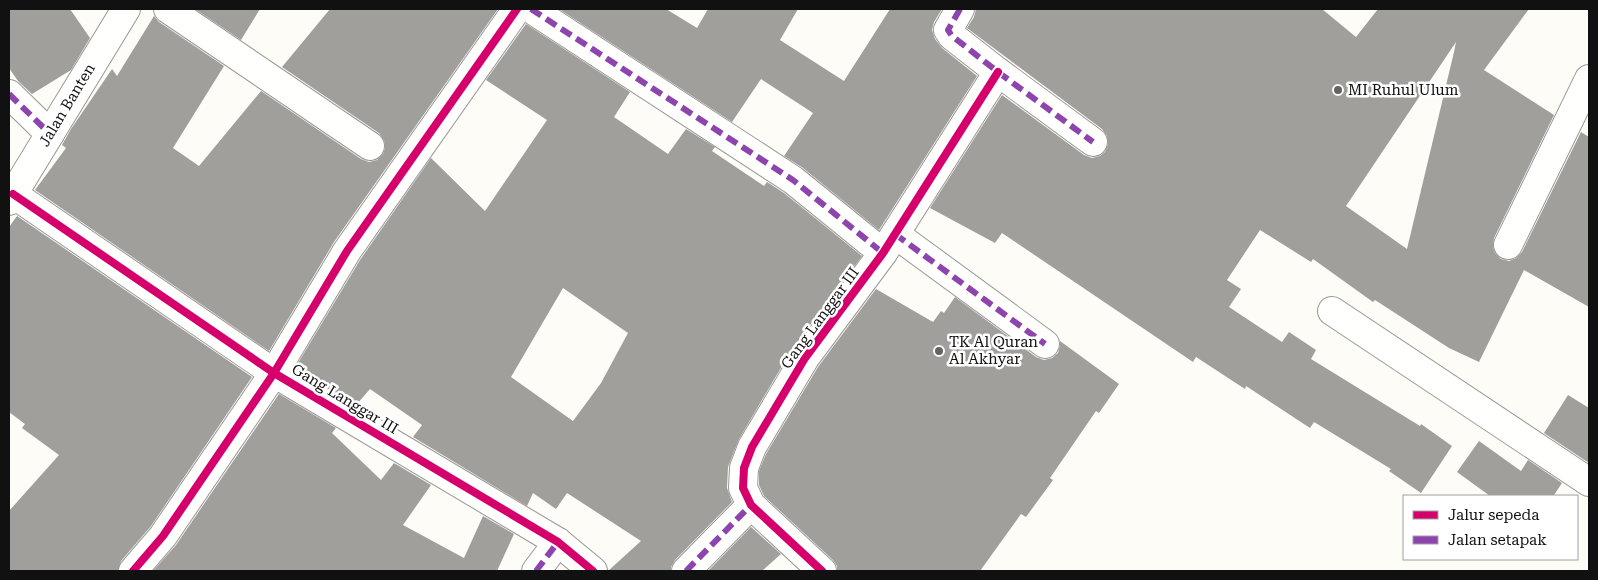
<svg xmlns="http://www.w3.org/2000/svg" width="1598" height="580" viewBox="0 0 1598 580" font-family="'Roboto Serif',serif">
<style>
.building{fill:#a19f9c;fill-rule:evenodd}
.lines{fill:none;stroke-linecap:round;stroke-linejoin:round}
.minor-casing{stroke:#979795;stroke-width:30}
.minor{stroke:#fffffe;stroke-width:28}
.quiet{stroke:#8e44ad;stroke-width:6;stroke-dasharray:12 6;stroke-linecap:butt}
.cycleway-casing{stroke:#fff;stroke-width:11}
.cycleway{stroke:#d6006c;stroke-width:8}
.poi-dot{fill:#646362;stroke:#fff;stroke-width:2}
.labels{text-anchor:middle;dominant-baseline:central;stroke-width:5;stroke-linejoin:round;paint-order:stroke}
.poi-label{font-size:15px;fill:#111;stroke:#fff;text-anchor:start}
.street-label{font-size:15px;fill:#111;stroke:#fff}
</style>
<rect width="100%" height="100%" fill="#fdfcf7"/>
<!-- building -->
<g class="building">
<path d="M9 9H70L90 38 71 70 32 94 18 81 9 68Z"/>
<path d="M195 9H260L241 40Z"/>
<path d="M330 9H498L334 242 269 351 35 190 66 148 62 145 71 129 112 69 117 76 154 16 159 22 224 66 173 148 199 166 261 91 361 159 369 162 377 160 383 154 385 148 384 140 379 133 282 67Z"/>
<path d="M559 9H666L697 28 708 9H798L780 40 844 81 890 9H942L934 22 932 30 935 39 942 48 977 76 879 230 803 168 784 156 813 113 761 79 732 122Z"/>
<path d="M976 9H1322L1356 37 1378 9H1529L1484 70 1554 115 1494 238 1493 247 1495 253 1501 259 1509 261 1516 258 1522 252 1581 132 1589 137V307L1524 270 1479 362 1449 348 1375 300 1373 302 1313 259 1311 262 1260 230 1227 280 1241 289 1229 307 1282 342 1289 332 1316 350 1311 359 1420 426 1421 424 1452 446 1421 493 1389 471 1391 469 1314 422 1310 428 1246 386 1245 389 1196 357 1193 362 1002 233 995 243 930 208 1002 95 1084 155 1092 158 1100 156 1105 152 1108 144 1107 136 1102 129 967 28 974 17ZM1456 42 1454 52 1407 249 1346 206Z"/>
<path d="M526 24 630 92 614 117 668 154 686 129 715 147 712 151 764 186 767 182 784 193 862 256 792 349 739 439 728 467 727 488 732 502 675 560 671 567V571H608L641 541 567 493 556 509 533 493 527 506 413 437 422 425 370 389 357 404 295 368 360 260 431 158 485 211 547 120 486 80ZM563 288 628 333 601 383 573 421 511 377Z"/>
<path d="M17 216 252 377 151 526 121 561 118 571H9V511L59 455 22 428 25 424 9 412V227Z"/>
<path d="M876 289 933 322 941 311 944 313 955 297 1036 357 1044 360 1052 358 1058 353 1060 346V341L1119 384 1099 413 1096 411 1050 478 1053 480 1026 517 1021 514 980 571H837V566L833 560 764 496 759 485V471L766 454 818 367Z"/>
<path d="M279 394 336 428 332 433 381 480 394 463 431 485 403 525 464 558 483 516 514 534 497 571H153L176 545Z"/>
<path d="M1568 395 1589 408V463L1544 433Z"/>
<path d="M1479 441 1521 471 1528 460 1562 483 1554 495 1556 496H1490L1457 472Z"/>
<path d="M751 527 781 554 762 571H708Z"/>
</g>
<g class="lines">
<defs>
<g id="minor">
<path d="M168 9 370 146"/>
<path d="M531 9 793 180 883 253"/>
<path d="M960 9 948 30 952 36 998 72 1093 142"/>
<path d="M9 94 50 134"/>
<path d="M13 194 274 373 558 542 593 571"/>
<path d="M9 201 126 9"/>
<path d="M895 234 1045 344"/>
<path d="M1508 245 1589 79"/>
<path d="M1332 311 1589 482"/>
<path d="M133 571 163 536 274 373 347 251 517 9"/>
<path d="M536 571 558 542"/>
<path d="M686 571 751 505"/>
<path d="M822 571 751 505 743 488 744 468 752 447 805 358 883 253 998 72"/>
</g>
</defs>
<!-- minor casing -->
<use href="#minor" class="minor-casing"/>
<!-- minor -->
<use href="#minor" class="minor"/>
<!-- quiet -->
<g class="quiet">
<path d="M531 9 793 180 883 253"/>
<path d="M960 9 948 30 952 36 998 72 1093 142"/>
<path d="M9 94 50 134"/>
<path d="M895 234 1045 344"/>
<path d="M536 571 558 542"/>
<path d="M686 571 751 505"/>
</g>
<defs>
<g id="cycleway">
<path d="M13 194 274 373 558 542 593 571"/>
<path d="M133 571 163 536 274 373 347 251 517 9"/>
<path d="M822 571 751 505 743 488 744 468 752 447 805 358 883 253 998 72"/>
</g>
</defs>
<!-- cycleway casing -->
<use href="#cycleway" class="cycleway-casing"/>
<!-- cycleway -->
<use href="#cycleway" class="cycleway"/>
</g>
<!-- markers -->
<g class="poi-dot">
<circle cx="1338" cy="90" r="5"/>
<circle cx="939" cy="351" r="5"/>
</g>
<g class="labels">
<!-- poi labels -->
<g class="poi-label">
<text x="1348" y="90">MI Ruhul Ulum</text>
<text x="949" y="342">TK Al Quran<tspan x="949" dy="17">Al Akhyar</tspan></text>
</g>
<!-- street labels -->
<g class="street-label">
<text transform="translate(67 105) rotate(-59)">Jalan Banten</text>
<text transform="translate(820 318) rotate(-54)">Gang Langgar III</text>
<text transform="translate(345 399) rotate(31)">Gang Langgar III</text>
</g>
</g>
<!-- border -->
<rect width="1598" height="580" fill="none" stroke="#111111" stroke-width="20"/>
<!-- legend -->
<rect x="1403" y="495" width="175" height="65" fill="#ffffff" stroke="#a0a0a0"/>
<rect x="1413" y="511" width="25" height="8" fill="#d6006c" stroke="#a0a0a0"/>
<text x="1448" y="520" font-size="15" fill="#111111">Jalur sepeda</text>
<rect x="1413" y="536" width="25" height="8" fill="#8e44ad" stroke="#a0a0a0"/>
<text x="1448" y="545" font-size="15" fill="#111111">Jalan setapak</text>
</svg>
